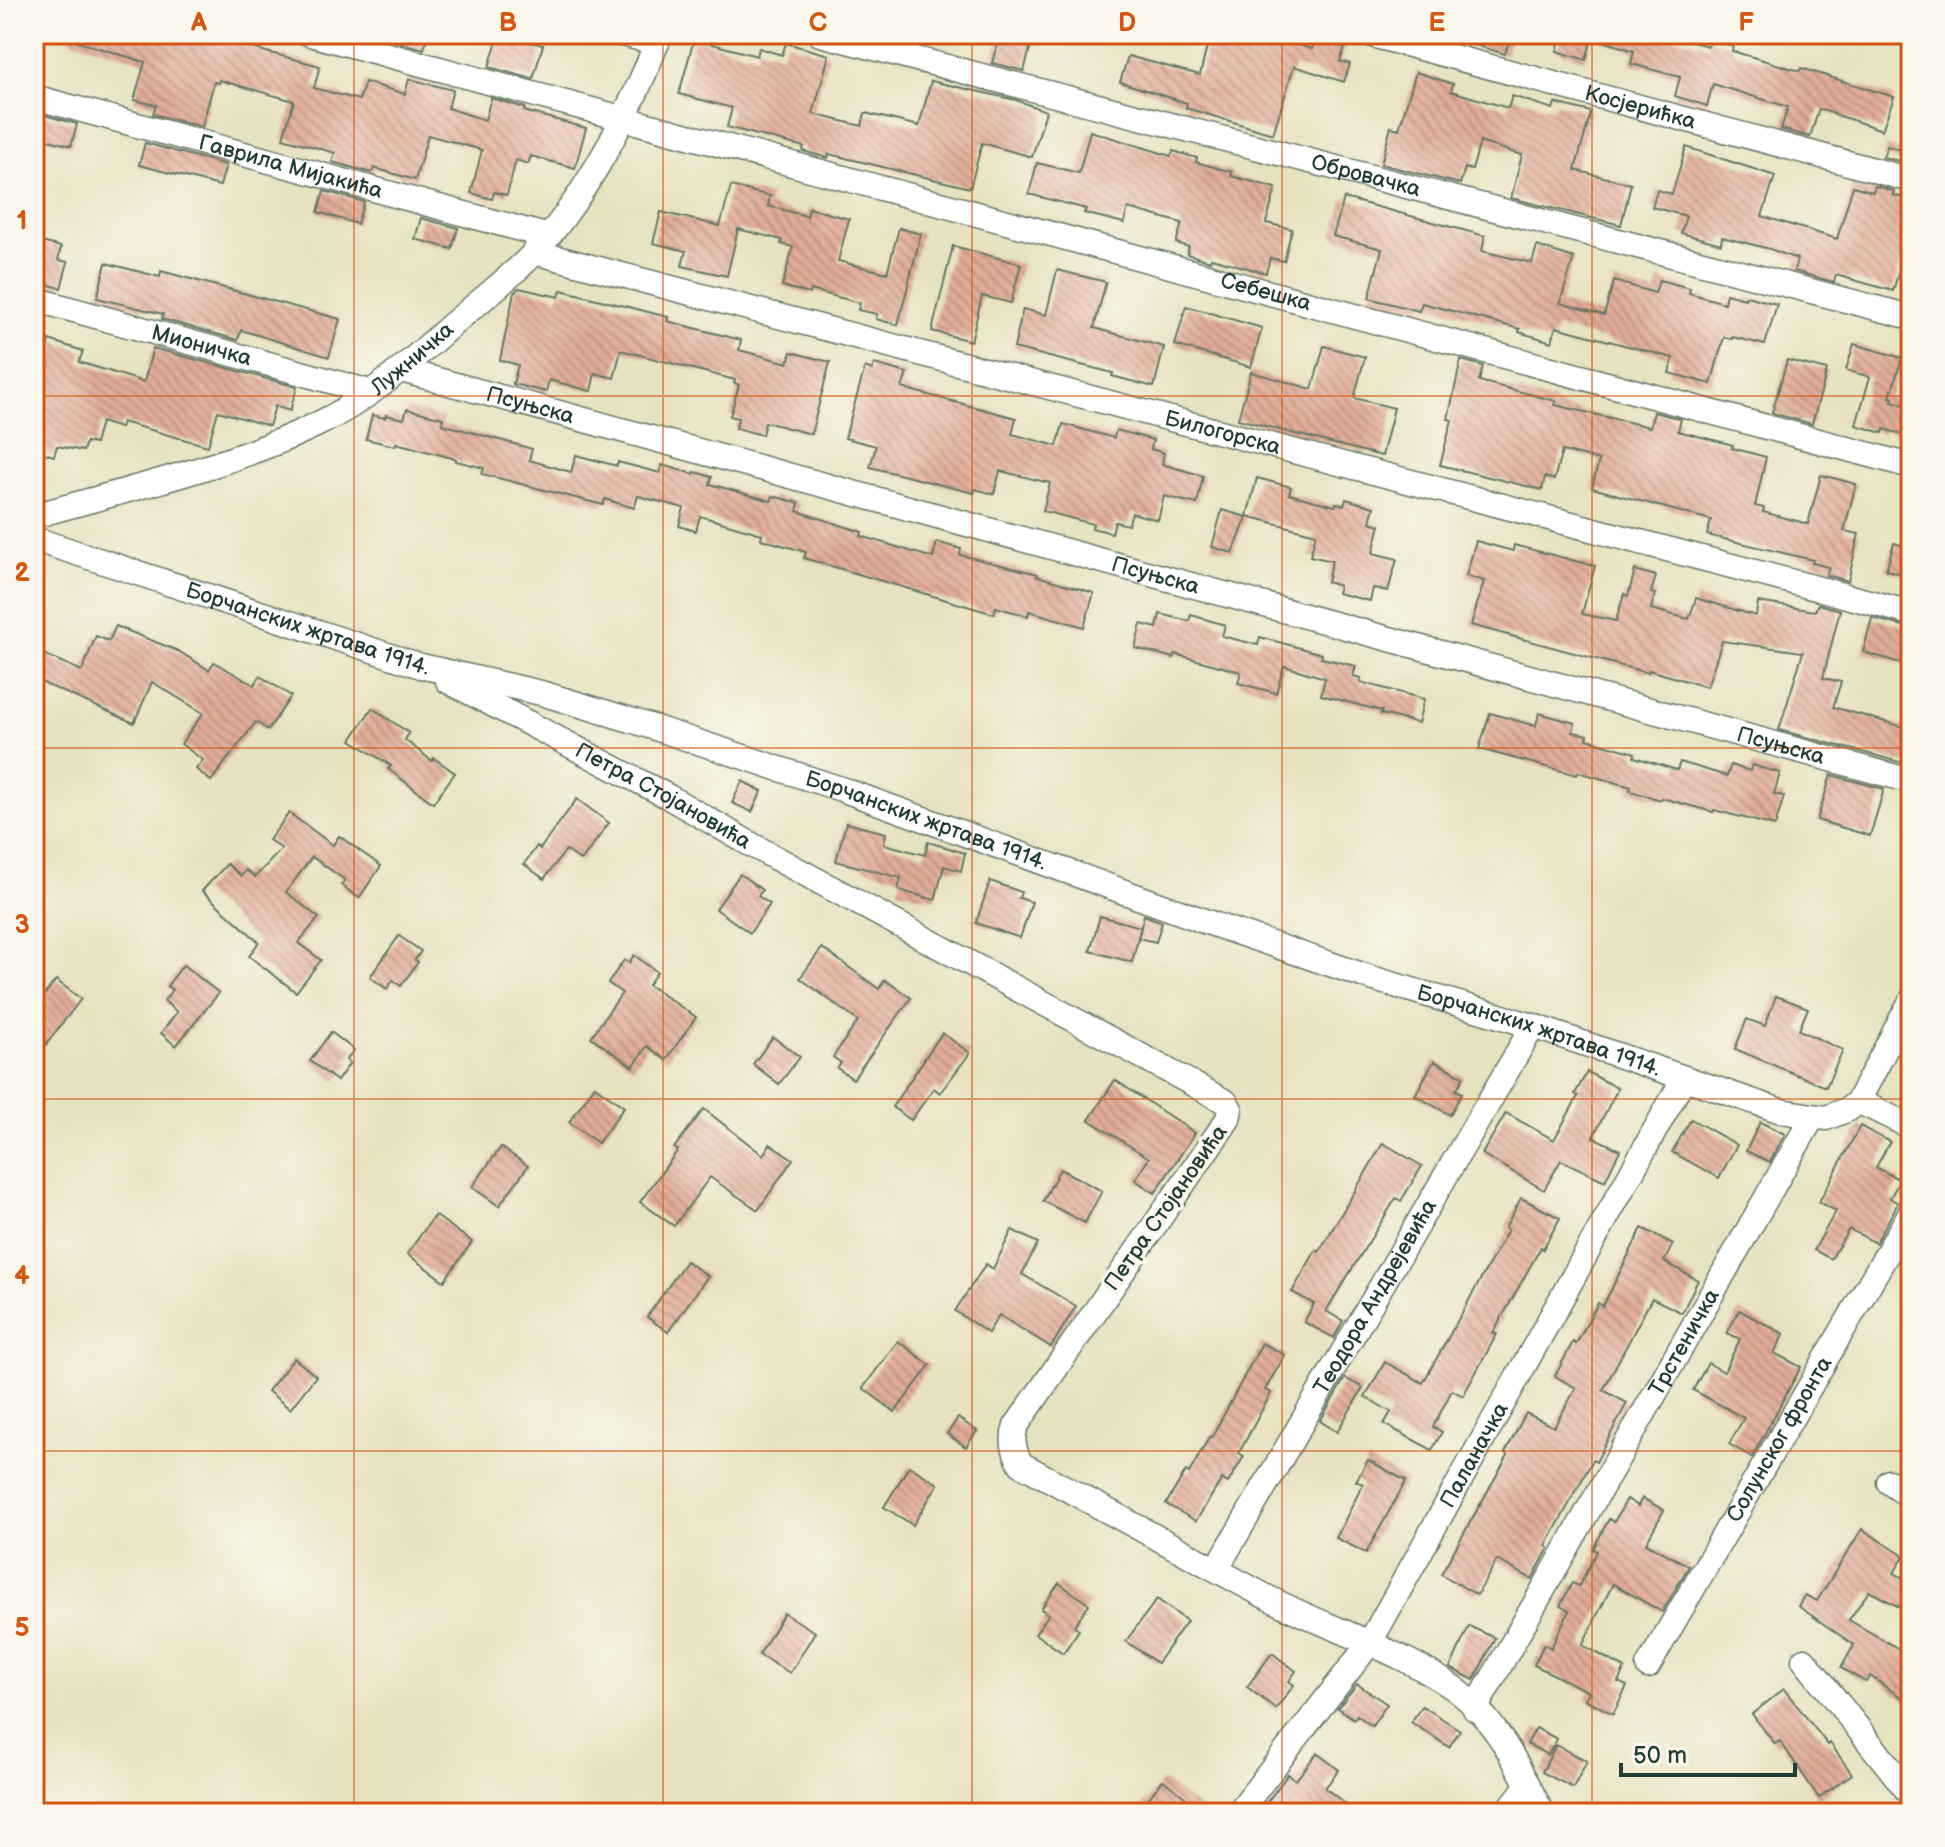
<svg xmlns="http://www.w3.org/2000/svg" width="1945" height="1847" viewBox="0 0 1945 1847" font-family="'Balsamiq Sans',sans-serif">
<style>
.building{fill:url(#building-back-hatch)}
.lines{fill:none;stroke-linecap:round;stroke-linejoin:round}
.minor-casing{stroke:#657765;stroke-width:27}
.minor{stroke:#fff;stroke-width:24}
.grid{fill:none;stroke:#d45610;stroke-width:2;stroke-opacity:0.55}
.labels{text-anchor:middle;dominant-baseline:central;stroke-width:7;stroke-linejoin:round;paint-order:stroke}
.street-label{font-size:22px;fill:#1f3d34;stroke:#fbf7ec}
.neatline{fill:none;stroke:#d45610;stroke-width:3}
.grid-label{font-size:26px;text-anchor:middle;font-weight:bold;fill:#d45610}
</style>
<defs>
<pattern id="building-back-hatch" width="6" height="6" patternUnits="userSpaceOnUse" patternTransform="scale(2)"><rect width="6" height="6" fill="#e1ac97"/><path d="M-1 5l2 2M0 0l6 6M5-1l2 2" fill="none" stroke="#b68d7c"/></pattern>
</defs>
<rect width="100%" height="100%" fill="#fbf7ec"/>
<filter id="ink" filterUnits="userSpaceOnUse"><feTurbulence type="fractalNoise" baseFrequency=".0125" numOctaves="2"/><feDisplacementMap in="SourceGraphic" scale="16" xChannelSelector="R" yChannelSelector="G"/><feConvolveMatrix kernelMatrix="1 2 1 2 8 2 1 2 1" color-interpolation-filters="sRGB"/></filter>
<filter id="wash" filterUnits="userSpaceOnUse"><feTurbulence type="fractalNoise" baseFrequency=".006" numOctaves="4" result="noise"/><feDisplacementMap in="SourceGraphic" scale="32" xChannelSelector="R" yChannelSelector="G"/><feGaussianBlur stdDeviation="1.8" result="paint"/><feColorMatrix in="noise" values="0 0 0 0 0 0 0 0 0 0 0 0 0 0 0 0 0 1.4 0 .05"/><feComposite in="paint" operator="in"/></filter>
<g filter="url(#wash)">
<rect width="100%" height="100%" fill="#e7e2c0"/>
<g id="blocks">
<!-- building -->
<g class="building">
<path d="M69 34H156L194 45 198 34 320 66 314 88 359 100 365 82 405 94 409 79 453 90 448 108 485 120 491 98 525 108 524 111 586 128 575 168 531 156 528 164 516 160 507 195 494 192 492 199 471 193 482 150 428 135 415 180 374 168 372 173 332 162 335 153 283 138 294 101 219 80V83L214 82 202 127 153 114 156 105 134 100 145 62 69 39Z"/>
<path d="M368 34H428L424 49Z"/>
<path d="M499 34 543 45 533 79 489 67Z"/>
<path d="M1000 34H1034L1024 71 992 63Z"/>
<path d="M1210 34H1259L1312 49 1315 39 1345 48 1340 61 1350 64 1344 82 1294 66 1273 134 1186 108 1187 103 1120 82 1128 56 1200 75Z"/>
<path d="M1456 34H1511L1505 54 1455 39Z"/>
<path d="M1562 34H1593L1586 60 1557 51Z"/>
<path d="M1595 34H1662L1708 46 1710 39 1733 46 1732 51 1800 71 1801 68 1894 97 1882 130 1819 109 1810 137 1781 129 1788 107 1713 84 1707 106 1675 96 1680 77 1631 64 1634 51 1594 38Z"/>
<path d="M694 39 757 56 759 48 782 55 786 43 829 55 813 114 862 126 865 113 919 126 931 81 1016 100 1046 111 1032 157 982 143 970 188 829 154 828 158 803 151 804 147 727 127 732 108 679 94Z"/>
<path d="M1416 72 1453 84 1451 91 1508 108 1512 96 1553 109 1555 103 1591 112 1575 170 1631 184 1621 225 1511 198 1522 155 1480 142 1472 170 1465 168 1460 184 1381 164 1391 127 1399 129Z"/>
<path d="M44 115 77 124 71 146 38 137Z"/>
<path d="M1090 131 1171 156 1173 151 1197 158 1196 162 1232 172 1231 176 1276 188 1266 223 1292 229 1284 261 1270 258 1266 273 1211 258 1210 261 1187 254 1189 247 1176 243 1182 223 1128 208 1124 223 1084 213 1086 209 1029 194 1037 163 1079 173Z"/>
<path d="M145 143 226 165 220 186 139 165Z"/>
<path d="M1887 146 1907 152 1903 162 1883 157Z"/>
<path d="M1686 147 1775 176 1762 216 1837 239 1853 186 1873 192 1875 186 1894 191 1893 195 1911 200V214L1903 241 1907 242 1893 291 1836 275 1834 282 1794 271 1797 259 1770 249 1722 237 1721 244 1681 233 1686 216 1652 207 1657 190 1672 194Z"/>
<path d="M731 186 770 196 768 206 807 216 809 208 849 219 838 261 887 273 899 228 921 234 898 325 876 319 877 314 858 310 860 303 811 290 810 294 782 286 793 247 781 244 782 240 738 229 727 276 682 266 686 251 653 243 661 212 720 226Z"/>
<path d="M324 191 364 202 357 224 318 212Z"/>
<path d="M1344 198 1485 236 1482 251 1532 263 1537 246 1574 258 1560 303 1604 315 1614 281 1655 293 1659 280 1690 288 1689 293 1724 303 1726 294 1745 299 1746 296 1777 304 1765 345 1733 337 1732 339 1724 337 1711 384 1669 373 1673 358 1556 327 1552 342 1519 332 1520 329 1422 303 1419 311 1369 298 1382 249 1333 236Z"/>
<path d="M421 218 458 228 452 249 415 239Z"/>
<path d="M34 240 61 247 58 260 68 262 61 288 34 281Z"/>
<path d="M953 246 1021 264 1011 303 982 296 971 341 932 331Z"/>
<path d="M106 263 160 277 161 271 340 319 329 357 241 330 238 340 162 319 163 314 97 298Z"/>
<path d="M1057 270 1106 282 1094 328 1164 347 1154 387 1112 376 1113 373 1014 348 1023 309 1046 315Z"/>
<path d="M519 288 559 297 561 290 668 317 667 321 741 340 739 350 788 363 791 352 830 362 811 434 765 422 762 435 736 428 738 418 730 416 739 385 734 383 735 380 621 350 614 378 595 373 591 391 549 380 546 392 513 384 518 365 500 360 514 293Z"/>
<path d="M1186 306 1262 328 1251 367 1175 345Z"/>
<path d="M49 340 83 351 79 362 144 382 153 348 297 387 290 411 275 406 269 426 218 411 208 446 122 422 120 428 101 422 95 444 86 442 83 451 57 446 54 456 34 450V387Z"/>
<path d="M1854 344 1902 358 1890 397 1893 398 1892 401 1911 407V437L1884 429 1883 433 1856 425 1870 377 1846 370Z"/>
<path d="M1324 346 1365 357 1354 398 1394 408 1382 456 1238 419 1251 372 1312 389Z"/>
<path d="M1461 360 1483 366 1479 381 1556 401 1555 405 1650 427 1654 412 1681 419 1678 431 1733 445 1732 448 1766 457 1755 506 1764 508 1763 512 1808 524 1821 475 1856 484 1844 531 1859 534 1848 581 1826 575 1829 567 1812 563 1813 560 1707 535 1711 520 1592 488 1599 460 1562 451 1554 480 1545 477 1542 490 1440 465 1452 420 1448 419Z"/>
<path d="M1787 360 1827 370 1812 424 1772 413Z"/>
<path d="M874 364 907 373 902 388 1016 418 1012 434 1057 446 1063 424 1114 438 1116 430 1153 440 1151 449 1164 453 1162 464 1203 476 1197 504 1164 496 1158 520 1132 513 1128 525 1115 522 1112 533 1092 528 1093 524 1043 511 1050 483 1000 471 994 494 975 489 974 493 870 467 876 446 845 438 865 367 872 370Z"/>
<path d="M407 409 443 418 442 424 532 449 529 460 571 472 576 455 617 466 618 462 660 473 662 465 694 474 695 472 712 477 710 484 771 501 773 496 799 503 797 511 862 532 861 536 933 558 937 542 961 549 960 555 1038 574 1037 576 1094 593 1084 627 1029 611 1028 616 996 607 994 614 804 558 806 552 761 539 762 534 700 516 696 531 679 526 684 508 638 496 634 508 605 499 603 505 482 474 484 468 456 461V459L396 443 395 446 366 439 372 415 385 418 386 415 404 419Z"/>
<path d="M1257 478 1291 487 1289 494 1335 506 1336 503 1344 505 1346 499 1374 507 1370 522 1380 525 1373 553 1397 559 1388 591 1373 588 1370 601 1337 593 1339 586 1327 582 1332 561 1310 556 1316 534 1247 516Z"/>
<path d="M1222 510 1247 517 1233 553 1212 547Z"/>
<path d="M1476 541 1513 551 1514 545 1595 566 1582 614 1616 621 1624 594 1628 596 1635 570 1656 576 1651 593 1655 594 1651 609 1689 619 1696 598 1756 616 1758 602 1815 611 1818 604 1840 610 1823 678 1841 682 1833 707 1911 729V765L1779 730 1803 652 1722 641 1707 687 1649 670 1648 673 1471 625 1484 581 1466 576Z"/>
<path d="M1894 543 1911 548 1905 575 1886 570Z"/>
<path d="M1160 614 1189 621 1191 615 1225 625 1222 636 1258 645 1260 637 1322 654 1321 658 1356 666 1353 676 1361 678 1360 682 1424 699 1418 723 1381 714 1382 711 1321 695 1325 678 1284 666 1276 693 1238 683 1241 672 1175 654 1174 658 1135 648 1141 624 1157 628Z"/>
<path d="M1872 618 1911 628V666L1863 652Z"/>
<path d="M116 626 178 651 209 670 214 662 254 685 260 676 291 696 268 730 256 722 211 781 196 769 203 760 181 744 203 713 152 682 134 723 34 679V650L82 671 96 636 109 641Z"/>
<path d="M372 708 409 733 405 740 432 761 434 758 455 773 433 803 388 769 391 766 351 740Z"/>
<path d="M1490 713 1536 726 1539 713 1575 723 1573 732 1588 735 1587 739 1635 753 1634 757 1677 770 1680 762 1727 776 1731 765 1750 771 1752 765 1780 773 1774 794 1784 796 1775 826 1714 810 1713 812 1662 798 1661 800 1630 791 1631 787 1578 772 1577 775 1479 749Z"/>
<path d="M1831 775 1884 789 1870 836 1817 820Z"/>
<path d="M742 781 762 791 752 812 732 803Z"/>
<path d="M577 799 609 823 581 861 566 850 544 879 524 864 537 846 540 849Z"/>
<path d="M289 813 333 845 339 836 381 866 359 898 341 885 345 880 312 857 286 892 319 918 298 943 321 960 296 992 249 956 259 942 202 891 227 864 241 876 246 870 255 877 282 849 269 840Z"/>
<path d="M846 823 886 833 884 844 925 855 928 842 965 853 961 871 944 866 935 900 898 890 901 878 836 861Z"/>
<path d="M740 874 762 890 758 896 770 904 750 933 716 909Z"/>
<path d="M990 881 1021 892 1019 898 1032 902 1020 938 976 923Z"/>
<path d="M1144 915 1162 922 1156 942 1138 938Z"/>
<path d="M1100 916 1141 927 1132 962 1090 951Z"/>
<path d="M399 936 421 951 415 960 418 962 401 986 393 980 387 989 370 977Z"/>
<path d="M822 948 879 989 885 980 911 998 853 1079 837 1068 841 1063 833 1057 858 1021 800 978Z"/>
<path d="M634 955 657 972 648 985 696 1017 666 1060 647 1046 633 1067 591 1037 622 993 608 983 624 960 629 963Z"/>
<path d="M183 965 219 993 176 1046 161 1033 177 1012 164 1001 172 990 167 986Z"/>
<path d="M56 980 81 999 44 1047 34 1039V1008Z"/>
<path d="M1776 996 1808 1008 1799 1030 1843 1050 1826 1087 1735 1049 1747 1019 1765 1026Z"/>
<path d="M331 1032 354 1050 346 1060 350 1063 337 1081 310 1061Z"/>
<path d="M942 1033 970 1053 940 1093 934 1088 911 1120 892 1107Z"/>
<path d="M773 1037 800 1057 779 1084 753 1064Z"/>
<path d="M1434 1061 1464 1077 1456 1090 1462 1093 1450 1115 1415 1095Z"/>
<path d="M1587 1072 1618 1088 1593 1137 1620 1150 1605 1181 1561 1160 1544 1190 1482 1154 1506 1113 1554 1140 1578 1096 1575 1094Z"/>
<path d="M1115 1080 1195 1133 1155 1193 1135 1180 1149 1158 1089 1120Z"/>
<path d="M595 1086 624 1107 598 1143 569 1122Z"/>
<path d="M704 1109 763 1155 770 1144 793 1159 758 1210 710 1177 674 1226 640 1202 678 1150 674 1148Z"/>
<path d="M1691 1119 1737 1145 1719 1178 1672 1152Z"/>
<path d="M1760 1122 1785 1134 1770 1162 1746 1151Z"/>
<path d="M1860 1126 1890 1142 1876 1167 1900 1180 1890 1198 1898 1203 1876 1243 1849 1229 1831 1259 1814 1250 1836 1211 1819 1202Z"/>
<path d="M1383 1143 1422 1166 1401 1201 1396 1198 1326 1311 1343 1321 1334 1338 1304 1322 1314 1304 1292 1292 1316 1250 1319 1252Z"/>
<path d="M501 1147 528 1166 499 1206 472 1187Z"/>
<path d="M1060 1169 1102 1191 1085 1223 1043 1201Z"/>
<path d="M1521 1198 1560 1218 1543 1249 1541 1247 1493 1333 1497 1334 1463 1396 1452 1390 1433 1427 1442 1432 1432 1450 1384 1424 1391 1412 1365 1397 1385 1362 1423 1383 1508 1230 1505 1228Z"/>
<path d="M435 1215 472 1242 444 1281 407 1254Z"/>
<path d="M1642 1228 1673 1244 1664 1262 1698 1280 1682 1313 1652 1298 1603 1390 1627 1403 1596 1462 1593 1460 1546 1546 1549 1548 1532 1579 1497 1560 1477 1595 1441 1574 1508 1455 1505 1453 1526 1413 1554 1427 1576 1388 1555 1376 1573 1342 1576 1344 1598 1303 1603 1306Z"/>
<path d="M1012 1230 1038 1243 1022 1274 1076 1306 1051 1347 999 1315 988 1333 955 1311 986 1264 993 1269Z"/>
<path d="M686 1261 708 1276 668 1332 647 1317Z"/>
<path d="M1739 1310 1784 1334 1774 1353 1801 1367 1752 1457 1729 1444 1744 1418 1693 1390 1708 1363 1724 1372 1740 1339 1727 1333Z"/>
<path d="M898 1341 930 1365 895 1412 863 1388Z"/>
<path d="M1262 1343 1285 1355 1265 1390 1271 1393 1239 1453 1244 1456 1228 1483 1222 1479 1196 1521 1166 1504 1186 1471 1189 1473 1210 1436 1212 1437Z"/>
<path d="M294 1358 316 1376 290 1409 268 1391Z"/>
<path d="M1345 1378 1363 1388 1337 1432 1320 1421Z"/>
<path d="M958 1418 977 1431 966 1447 947 1434Z"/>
<path d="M1368 1460 1406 1481 1366 1553 1336 1538 1363 1484 1356 1481Z"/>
<path d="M909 1466 938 1484 913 1525 884 1507Z"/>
<path d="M1642 1498 1664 1510 1646 1543 1689 1566 1662 1612 1613 1584 1582 1645 1625 1668 1618 1682 1627 1686 1613 1714 1585 1699 1589 1692 1534 1665 1544 1644 1551 1648 1569 1611 1560 1606 1572 1583 1579 1586 1597 1551 1593 1549 1609 1519 1614 1522 1627 1499 1638 1506Z"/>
<path d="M1862 1529 1904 1556 1894 1573 1911 1582V1613L1869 1591 1849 1620 1911 1656V1704L1870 1676 1866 1682 1841 1668 1854 1645 1798 1606 1805 1595 1817 1601Z"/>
<path d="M1059 1583 1089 1604 1074 1626 1079 1630 1063 1653 1035 1634 1049 1614 1041 1609Z"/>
<path d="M1157 1599 1187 1621 1157 1663 1126 1641Z"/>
<path d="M784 1613 815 1632 790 1673 759 1655Z"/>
<path d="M1469 1626 1495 1638 1474 1680 1450 1668Z"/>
<path d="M1272 1653 1296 1671 1289 1681 1294 1685 1276 1709 1247 1687Z"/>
<path d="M1357 1684 1387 1704 1372 1726 1357 1715 1354 1719 1338 1708Z"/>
<path d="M1784 1689 1828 1745 1830 1743 1852 1774 1819 1798 1780 1741 1775 1744 1752 1714Z"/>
<path d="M1422 1706 1460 1730 1449 1747 1411 1722Z"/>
<path d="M1536 1728 1557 1739 1548 1755 1527 1744Z"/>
<path d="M1556 1745 1587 1761 1573 1788 1542 1772Z"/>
<path d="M1317 1753 1339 1770 1325 1788 1357 1813H1259L1288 1774 1296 1780Z"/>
<path d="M1163 1780 1205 1813H1137Z"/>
</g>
</g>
</g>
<g filter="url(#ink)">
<use href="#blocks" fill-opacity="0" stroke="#657765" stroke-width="2"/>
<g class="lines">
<defs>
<g id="minor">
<path id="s1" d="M310 34 1911 466"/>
<path d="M622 34 657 43"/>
<path id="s2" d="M820 34 1911 317"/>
<path id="s3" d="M1368 34 1911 180"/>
<path id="s4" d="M34 97 546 236"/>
<path id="s5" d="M534 252 1911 613"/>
<path id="s6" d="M34 299 370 392"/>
<path id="s7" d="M401 370 1911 781"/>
<path id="s8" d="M34 516C128 489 228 467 316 425 365 402 407 365 447 329 476 304 508 280 534 253 587 196 633 107 660 34"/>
<path id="s9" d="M34 539 421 666 541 693 634 721 841 789 1207 922 1371 978 1533 1026 1781 1111 1826 1118 1849 1109 1858 1101 1911 1001"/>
<path id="s10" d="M448 681 667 796 752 845 1226 1102 1230 1109 1228 1119 1016 1426C1011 1440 1014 1451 1021 1464 1101 1508 1182 1551 1263 1595 1325 1628 1397 1648 1455 1689 1496 1719 1520 1769 1542 1813"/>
<path d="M1858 1101 1911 1127"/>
<path d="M1889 1482 1911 1497"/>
<path id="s11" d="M1217 1568 1533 1026"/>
<path d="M1804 1660 1911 1795"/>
<path id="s12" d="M1648 1666 1911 1212"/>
<path id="s13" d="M1475 1709 1812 1118"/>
<path id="s14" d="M1238 1813 1369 1644 1684 1078"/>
<path d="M1506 1813 1528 1785"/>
</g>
</defs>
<!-- minor casing -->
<use href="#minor" class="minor-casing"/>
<!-- minor -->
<use href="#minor" class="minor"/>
</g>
</g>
<!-- grid -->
<path class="grid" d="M354 34V1813M663 34V1813M972 34V1813M1282 34V1813M1592 34V1813M34 396H1911M34 748H1911M34 1099H1911M34 1451H1911"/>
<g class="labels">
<!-- street labels -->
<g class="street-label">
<text stroke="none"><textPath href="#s3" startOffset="282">Косјерићка</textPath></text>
<text stroke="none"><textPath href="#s4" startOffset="266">Гаврила Мијакића</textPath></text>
<text stroke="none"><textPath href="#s2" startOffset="564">Обровачка</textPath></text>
<text stroke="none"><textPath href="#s1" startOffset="990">Себешка</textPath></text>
<text stroke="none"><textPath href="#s6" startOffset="174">Мионичка</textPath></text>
<text stroke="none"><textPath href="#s8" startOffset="414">Лужничка</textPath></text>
<text stroke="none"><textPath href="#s7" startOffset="134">Псуњска</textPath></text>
<text stroke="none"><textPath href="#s5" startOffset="712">Билогорска</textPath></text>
<text stroke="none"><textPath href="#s7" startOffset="782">Псуњска</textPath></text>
<text stroke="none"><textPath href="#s9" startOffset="288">Борчанских жртава 1914.</textPath></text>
<text stroke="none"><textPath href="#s7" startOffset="1430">Псуњска</textPath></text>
<text stroke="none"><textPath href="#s10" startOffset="244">Петра Стојановића</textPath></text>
<text stroke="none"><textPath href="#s9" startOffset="936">Борчанских жртава 1914.</textPath></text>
<text stroke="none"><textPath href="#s9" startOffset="1584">Борчанских жртава 1914.</textPath></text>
<text transform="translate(1166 1208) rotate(-55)">Петра Стојановића</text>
<text stroke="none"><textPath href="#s11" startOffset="314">Теодора Андрејевића</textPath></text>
<text stroke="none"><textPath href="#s13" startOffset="422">Трстеничка</textPath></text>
<text stroke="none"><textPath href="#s12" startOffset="262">Солунског фронта</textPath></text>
<text stroke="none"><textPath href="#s14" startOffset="430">Паланачка</textPath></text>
</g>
</g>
<!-- margin -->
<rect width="1945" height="1847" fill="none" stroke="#fbf7ec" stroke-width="88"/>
<!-- scale -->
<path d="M1621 1763v12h174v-12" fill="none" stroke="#1f3d34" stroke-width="4"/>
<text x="1633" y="1763" font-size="24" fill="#1f3d34" stroke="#fbf7ec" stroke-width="6" paint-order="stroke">50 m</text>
<rect x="44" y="44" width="1857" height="1759" class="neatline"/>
<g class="grid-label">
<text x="199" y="31">A</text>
<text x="508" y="31">B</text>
<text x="818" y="31">C</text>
<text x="1127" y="31">D</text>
<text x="1437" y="31">E</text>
<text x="1746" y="31">F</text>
<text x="22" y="229">1</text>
<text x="22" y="581">2</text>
<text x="22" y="933">3</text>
<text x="22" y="1284">4</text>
<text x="22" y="1636">5</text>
</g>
</svg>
